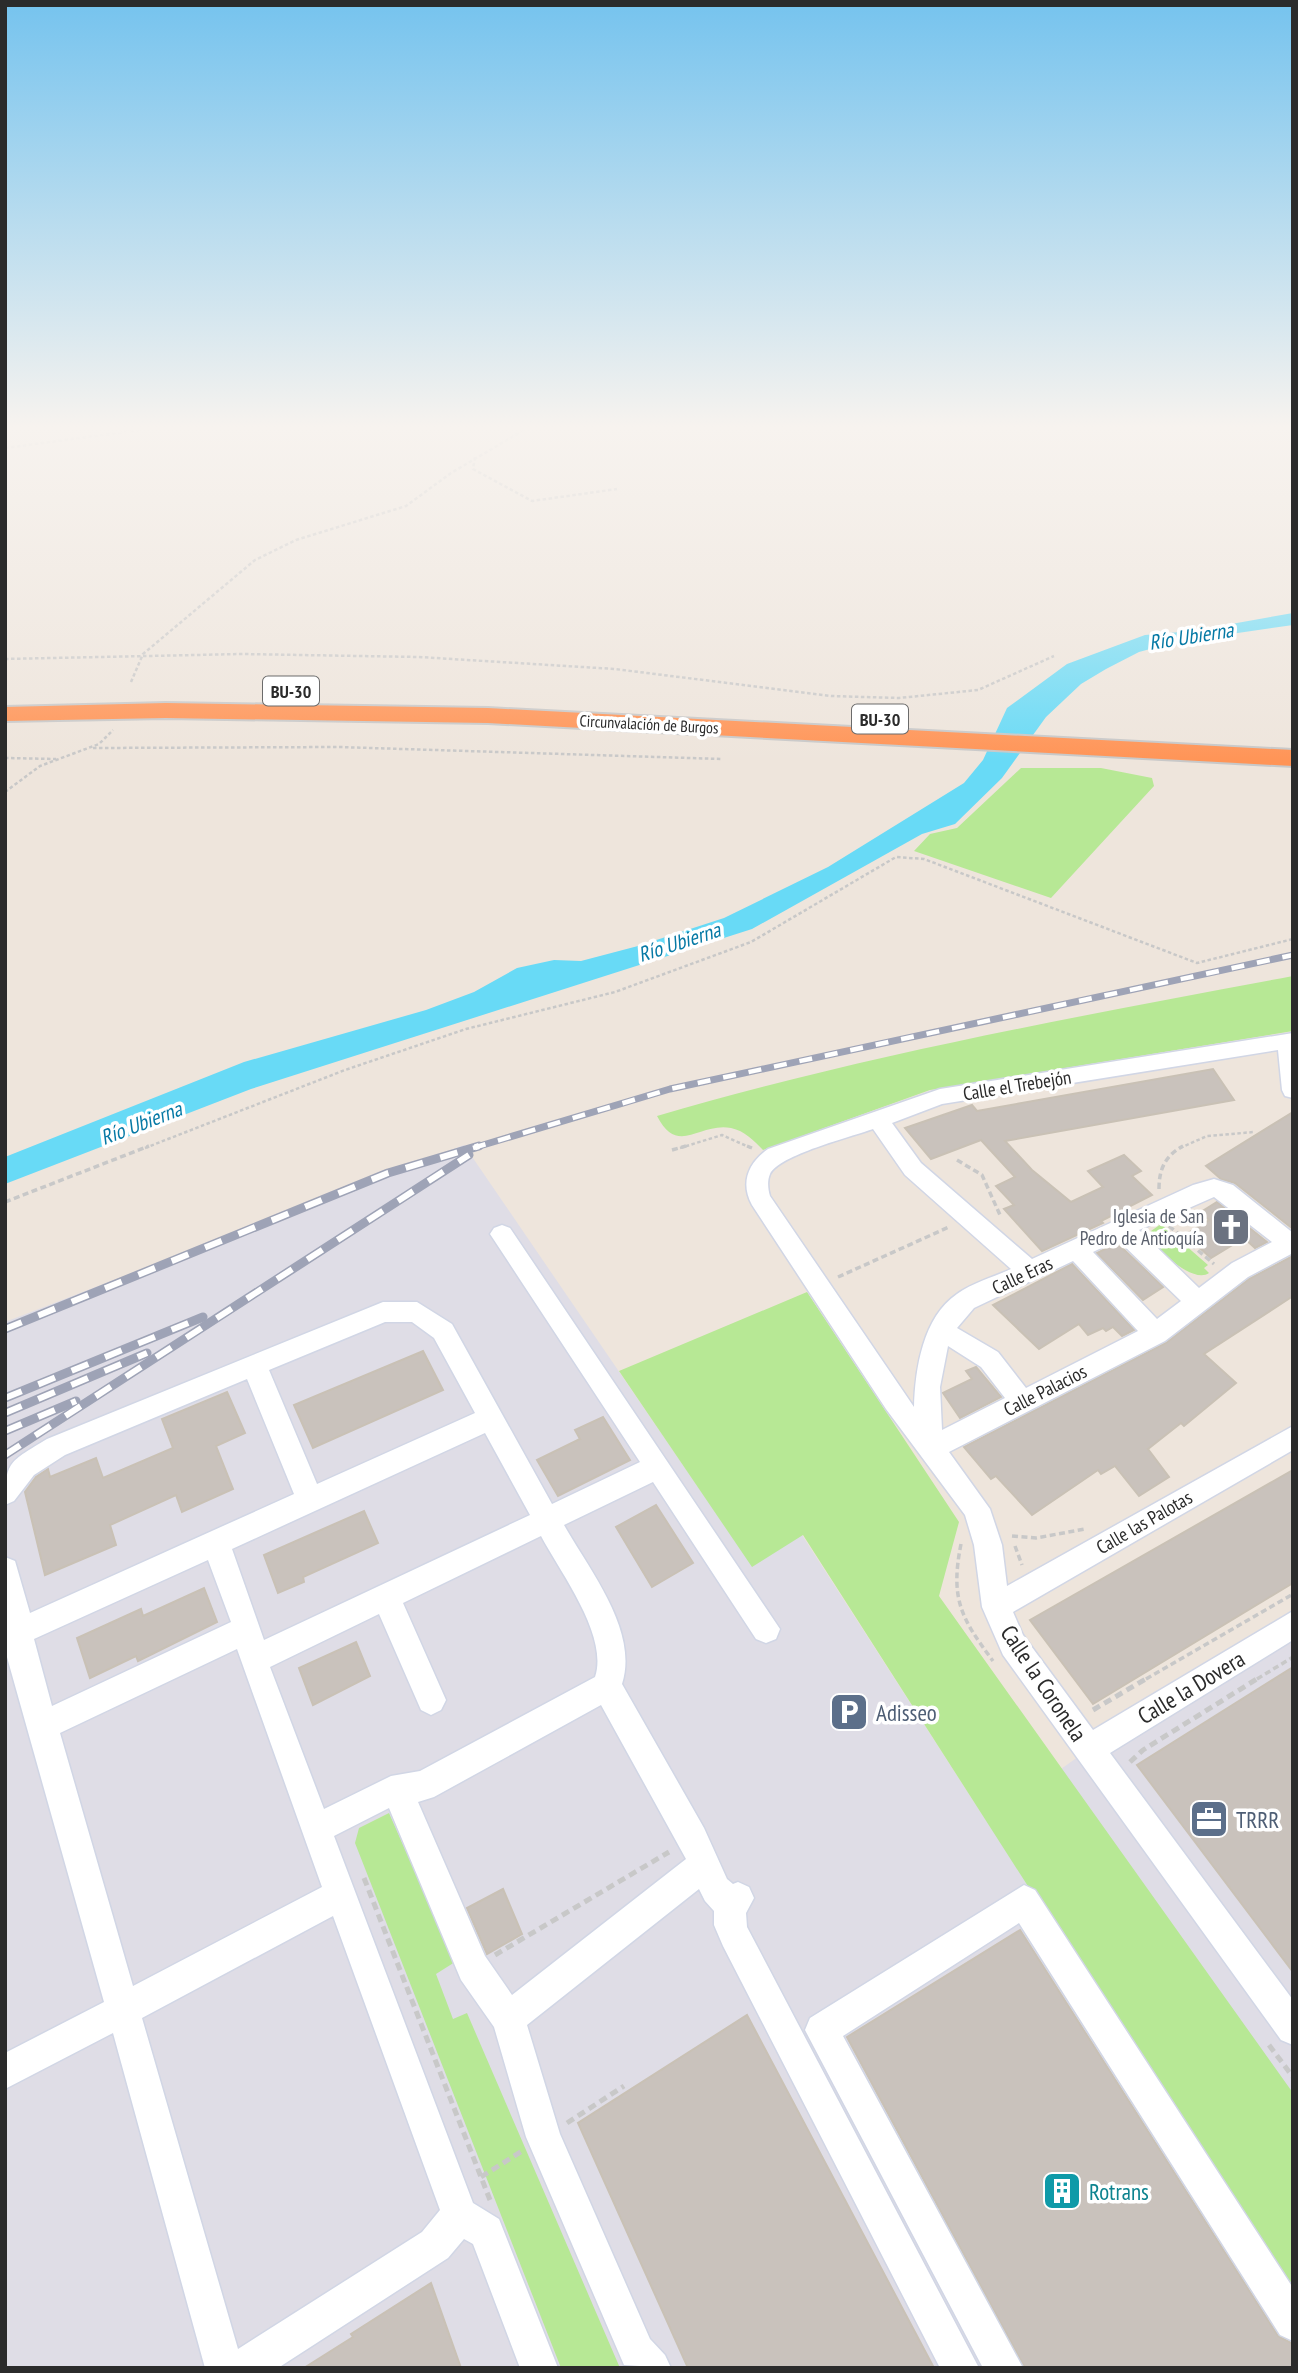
<svg xmlns="http://www.w3.org/2000/svg" width="1298" height="2373" viewBox="0 0 1298 2373" font-family="'PT Sans Narrow',sans-serif">
<style>
.industrial{fill:#dfdde6}
.green{fill:#b7e895}
.water{fill:#68daf6}
.building{fill:#c9c2bc;stroke:#c9c1b5;stroke-width:2}
.lines{fill:none;stroke-linecap:round;stroke-linejoin:round}
.minor-casing{stroke:#d1d6e5;stroke-width:3}
.highway-casing{stroke:#c8c8c8;stroke-width:4}
.path-far2{stroke:#c8c8c8;stroke-width:2.5;stroke-dasharray:3.5 2.5;stroke-linecap:butt}
.path-far1{stroke:#c8c8c8;stroke-width:3.5;stroke-dasharray:6 3.5;stroke-linecap:butt}
.path{stroke:#c8c8c8;stroke-width:5;stroke-dasharray:8 5;stroke-linecap:butt}
.minor{fill:#fff;fill-rule:evenodd}
.highway{fill:#ff9456;fill-rule:evenodd}
.rail-far1-casing{stroke:#9ea3b6;stroke-width:7}
.rail-casing{stroke:#9ea3b6;stroke-width:9}
.rail-far1{stroke:#fff;stroke-width:4.5;stroke-dasharray:13;stroke-linecap:butt}
.rail{stroke:#fff;stroke-width:6;stroke-dasharray:18;stroke-linecap:butt}
.labels{text-anchor:middle;dominant-baseline:central;stroke-width:7;stroke-linejoin:round;paint-order:stroke}
.far-street-label{font-size:16px;fill:#2b2b2b;stroke:#fff}
.shield{fill:#fff;stroke:#6b6b6b;stroke-width:2}
.shield-label{font-size:18px;font-weight:bold;fill:#2b2b2b}
.street-label{font-size:19px;fill:#2b2b2b;stroke:#fff}
.worship-label{font-size:19px;fill:#5b616d;stroke:#fff;text-anchor:end}
.water-label{font-size:21px;font-style:italic;fill:#0579a5;stroke:#fff}
.near-street-label{font-size:23px;fill:#2b2b2b;stroke:#fff}
.near-service-label{font-size:23px;fill:#4e5e75;stroke:#fff;text-anchor:start}
.near-culture-label{font-size:23px;fill:#0d838f;stroke:#fff;text-anchor:start}
</style>
<rect width="100%" height="100%" fill="#eee5dc"/>
<!-- industrial -->
<path class="industrial" d="M464 1145 752 1566 802 1535 987 1822 1089 1749 1293 1624V2368H5V1322Z"/>
<!-- green -->
<g class="green">
<path d="M1021 768H1101L1152 778 1154 786 1051 898 914 851 930 834 957 828Z"/>
<path d="M1293 976V1031L930 1090 763 1150C753 1140 745 1131 731 1128 699 1122 678 1157 657 1116 864 1055 1080 1016 1293 976Z"/>
<path d="M1161 1224 1208 1265 1204 1268 1209 1273C1193 1285 1150 1246 1151 1231Z"/>
<path d="M807 1292 959 1522 939 1596 1293 2093V2300L803 1535 752 1567 619 1371Z"/>
<path d="M389 1813 455 1962 436 1974 453 2019 467 2013 620 2368H561L355 1843 359 1828Z"/>
</g>
<!-- water -->
<path class="water" d="M1293 613V625L1176 642 1139 652 1106 669 1081 684 1046 717 1002 778 955 824 922 834 752 929 251 1089 5 1184V1157L244 1062 426 1010 474 992 517 968 554 960 581 961 638 946 724 918 828 867 964 783 983 760 1007 708 1067 664 1145 635 1192 631Z"/>
<!-- building -->
<g class="building">
<path d="M1213 1069 1234 1100 1005 1141 1032 1170 1071 1202 1103 1187 1088 1171 1124 1155 1141 1171 1132 1176 1152 1195 1101 1221 1103 1223 1042 1251 1004 1209 1014 1205 996 1186 1015 1177 981 1140 931 1159 905 1128 972 1105 977 1111Z"/>
<path d="M1293 1112V1229L1235 1183 1221 1179 1206 1166Z"/>
<path d="M1217 1202 1267 1242 1255 1248 1244 1238 1211 1258 1185 1235 1209 1220 1201 1212Z"/>
<path d="M1117 1243 1163 1287 1143 1300 1097 1253Z"/>
<path d="M1293 1256V1296L1204 1354 1236 1383 1184 1426 1181 1423 1148 1449 1169 1477 1139 1496 1115 1466 1101 1474 1098 1470 1032 1515 996 1476 991 1479 964 1447 1166 1343 1249 1279Z"/>
<path d="M1072 1264 1134 1330 1122 1336 1113 1327 1106 1331 1103 1328 1088 1335 1079 1324 1039 1349 993 1305Z"/>
<path d="M423 1351 443 1390 313 1448 294 1405Z"/>
<path d="M976 1367 1001 1397 960 1418 943 1393 972 1379 966 1371Z"/>
<path d="M227 1392 245 1433 216 1446 233 1489 182 1512 176 1495 110 1525 116 1545 45 1575 25 1492 36 1477 48 1469 50 1477 96 1458 103 1478 173 1448 162 1419Z"/>
<path d="M603 1417 630 1460 558 1496 537 1460 580 1439 575 1430Z"/>
<path d="M1293 1470V1583L1093 1704 1030 1620Z"/>
<path d="M656 1505 693 1563 652 1587 616 1527Z"/>
<path d="M364 1511 378 1543 303 1577 304 1582 278 1593 264 1555Z"/>
<path d="M204 1588 217 1622 138 1661 136 1656 90 1678 77 1638 141 1609 143 1616Z"/>
<path d="M356 1642 370 1676 313 1705 299 1668Z"/>
<path d="M1293 1667V1972L1137 1765Z"/>
<path d="M503 1889 522 1934 487 1954 467 1908Z"/>
<path d="M1020 1930 1278 2336 1293 2344V2368H1025L847 2037Z"/>
<path d="M747 2015 934 2368H688L578 2123Z"/>
<path d="M431 2283 461 2368H304L353 2337 351 2334Z"/>
</g>
<g class="lines">
<defs>
<g id="minor">
<path d="M1293 1033V1098L1285 1096 1282 1090 1278 1050 942 1104 892 1123 921 1163 1032 1259 1193 1185 1214 1179 1233 1185 1293 1233V1253L1248 1277 1165 1341 949 1452 990 1509 1002 1545 1007 1586 1293 1426V1450L1013 1612 1023 1635 1093 1730 1293 1611V1640L1110 1753 1293 2000V2045L1281 2040 1003 1655 982 1607 974 1545 965 1515 886 1409 752 1205C740 1183 748 1163 768 1149L940 1089ZM873 1129 905 1175 1011 1269C994 1277 972 1283 957 1294 923 1317 915 1369 914 1407L770 1196C768 1189 767 1181 770 1174 779 1155 851 1137 873 1129ZM1214 1197 1272 1242 1232 1263 1199 1288 1139 1230ZM1118 1240 1181 1301 1157 1319 1093 1252ZM1073 1261 1138 1331 1026 1388 998 1352 957 1328 974 1308ZM948 1346 981 1367 1005 1398 942 1430 940 1387Z"/>
<path d="M502 1225 510 1228 780 1629 776 1639 766 1643 756 1639 653 1482 564 1525C590 1571 639 1631 622 1684L704 1828 727 1879 733 1884 738 1882 749 1887 754 1898 746 1913 747 1927 979 2368H940L723 1946 714 1925V1911L705 1901 699 1889 527 2025 560 2134 650 2339 665 2355 671 2368 624 2365 526 2137 494 2027 461 1980 389 1808 334 1836 473 2203 499 2219 558 2368H520L473 2244 464 2239 448 2258 278 2368H205L113 2033 5 2089V2053L104 2002 5 1650V1557L15 1561 30 1613 294 1494 247 1379 65 1455 34 1475 14 1501 5 1505C5 1460 10 1462 47 1439L383 1302H417L452 1324 552 1504 640 1462 494 1240 490 1234 494 1228ZM385 1322H412L434 1338 475 1413 317 1484 269 1370ZM485 1433 530 1515 264 1640 232 1549ZM541 1536C560 1572 609 1636 595 1677L420 1771 391 1776 324 1809 270 1667 379 1614 421 1710 431 1715 441 1710 446 1700 403 1603ZM208 1560 231 1622 52 1706 34 1639ZM237 1649 322 1887 133 1986 60 1733ZM601 1705 686 1859 512 1995 485 1956 418 1802 434 1797ZM333 1916 440 2210 422 2232 238 2349 142 2018Z"/>
<path d="M1024 1885 1035 1890 1293 2288V2341L1280 2335 1019 1923 843 2036 1023 2368H983L805 2030 810 2018Z"/>
</g>
<path id="highway" d="M166 703 488 708 1293 750V766L488 723 166 718 5 721V707Z"/>
</defs>
<!-- minor casing -->
<use href="#minor" class="minor-casing"/>
<!-- highway casing -->
<use href="#highway" class="highway-casing"/>
<!-- path-far2 -->
<g class="path-far2">
<path d="M5 448 140 430"/>
<path d="M475 457 473 469 532 501 617 489"/>
<path d="M5 659 242 654 419 657 615 669 831 696 899 698 978 690 1054 656"/>
<path d="M131 682 143 654 255 560 296 540 406 506 451 473 524 430"/>
<path d="M93 748 339 747 722 759"/>
<path d="M5 758 56 759"/>
<path d="M5 792 40 766 99 744 113 730"/>
<path d="M145 1148 345 1070 466 1029 615 992 751 942 896 857 924 859 1197 963 1293 939"/>
<path d="M680 1148 722 1135 751 1148"/>
<path d="M1180 1148 1207 1136 1254 1132"/>
</g>
<!-- path-far1 -->
<g class="path-far1">
<path d="M747 1146 752 1148"/>
<path d="M672 1150 686 1146"/>
<path d="M957 1160 982 1175 1000 1215"/>
<path d="M1159 1189C1159 1169 1165 1156 1183 1146"/>
<path d="M5 1202 149 1146"/>
<path d="M1169 1226 1214 1264"/>
<path d="M838 1277 949 1227"/>
<path d="M1012 1536 1036 1538 1085 1529"/>
<path d="M961 1544C950 1599 961 1618 993 1661"/>
<path d="M1015 1546 1022 1565"/>
<path d="M1146 1679 1293 1594"/>
<path d="M1257 1679 1293 1657"/>
</g>
<!-- path -->
<g class="path">
<path d="M1093 1710 1149 1677"/>
<path d="M1130 1762 1143 1750 1260 1677"/>
<path d="M364 1878 490 2200"/>
<path d="M495 1955 669 1852"/>
<path d="M1269 2045 1293 2077"/>
<path d="M567 2123 624 2086"/>
<path d="M481 2177 522 2151"/>
</g>
<!-- minor -->
<use href="#minor" class="minor"/>
<!-- highway -->
<use href="#highway" class="highway"/>
<defs>
<path id="rail-far1" d="M473 1148 670 1089 1293 955"/>
<g id="rail">
<path d="M5 1329 388 1173 479 1146"/>
<path d="M5 1398 203 1317"/>
<path d="M5 1413 147 1353"/>
<path d="M5 1431 76 1401"/>
<path d="M5 1455 469 1155"/>
</g>
</defs>
<!-- rail-far1 casing -->
<use href="#rail-far1" class="rail-far1-casing"/>
<!-- rail casing -->
<use href="#rail" class="rail-casing"/>
<!-- rail-far1 -->
<use href="#rail-far1" class="rail-far1"/>
<!-- rail -->
<use href="#rail" class="rail"/>
</g>
<!-- sky -->
<linearGradient id="sky" x2="0" y2="1"><stop stop-color="#75c3ee"/><stop offset="0.56" stop-color="#f7f3ef"/><stop offset="1" stop-color="#f7f3ef" stop-opacity="0"/></linearGradient>
<rect width="1298" height="762" fill="url(#sky)"/>
<!-- icons -->
<defs>
<symbol id="church-square" viewBox="-11 -11 22 22"><rect x="-9" y="-9" width="18" height="18" rx="4" fill="#6b7280" stroke="#fff"/><path d="M-1.2-6h2.4v3.5h3.3v2.4h-3.3V6h-2.4V-.1h-3.3v-2.4h3.3Z" fill="#fff"/></symbol>
<symbol id="parking-square" viewBox="-11 -11 22 22"><rect x="-9" y="-9" width="18" height="18" rx="4" fill="#5c6f8a" stroke="#fff"/><path d="M-3.5-5.5H1a3.5 3.5 0 0 1 0 7H-1V5.5H-3.5ZM-1-3.4V-.6H.8a1.4 1.4 0 0 0 0-2.8Z" fill="#fff"/></symbol>
<symbol id="office-square" viewBox="-11 -11 22 22"><rect x="-9" y="-9" width="18" height="18" rx="4" fill="#5c6f8a" stroke="#fff"/><path d="M-6-3h4V-5.5h4V-3h4V5H-6ZM-1-4.5V-3h2v-1.5ZM-6 0V1H6V0Z" fill="#fff"/></symbol>
<symbol id="building-square" viewBox="-11 -11 22 22"><rect x="-9" y="-9" width="18" height="18" rx="4" fill="#0f9aa8" stroke="#fff"/><path d="M-4-6H4V6H1V3H-1V6H-4ZM-2.5-4.3h1.7v1.8h-1.7ZM.8-4.3h1.7v1.8H.8ZM-2.5-1h1.7V.8h-1.7ZM.8-1h1.7V.8H.8Z" fill="#fff"/></symbol>
</defs>
<g fill-rule="evenodd">
<use href="#church-square" x="1209" y="1205" width="44" height="44"/>
<use href="#parking-square" x="827" y="1690" width="44" height="44"/>
<use href="#office-square" x="1187" y="1797" width="44" height="44"/>
<use href="#building-square" x="1040" y="2169" width="44" height="44"/>
</g>
<g class="labels">
<!-- far-street labels -->
<g class="far-street-label">
<text transform="translate(649 724) rotate(3)">Circunvalación de Burgos</text>
</g>
<!-- shield labels -->
<g class="shield">
<rect x="263" y="676.5" width="56" height="29" rx="5"/>
<rect x="852" y="704.5" width="56" height="29" rx="5"/>
</g>
<g class="shield-label">
<text x="291" y="691">BU-30</text>
<text x="880" y="719">BU-30</text>
</g>
<!-- street labels -->
<g class="street-label">
<text transform="translate(1017 1085) rotate(-9)">Calle el Trebejón</text>
<text transform="translate(1022 1275) rotate(-25)">Calle Eras</text>
<text transform="translate(1045 1390) rotate(-27)">Calle Palacios</text>
<text transform="translate(1144 1522) rotate(-30)">Calle las Palotas</text>
</g>
<!-- worship labels -->
<g class="worship-label">
<text x="1204" y="1216">Iglesia de San<tspan x="1204" dy="22">Pedro de Antioquía</tspan></text>
</g>
<!-- water labels -->
<g class="water-label">
<text transform="translate(1191 636) rotate(-9)">Río Ubierna</text>
<text transform="translate(679 942) rotate(-18)">Río Ubierna</text>
<text transform="translate(141 1123) rotate(-21)">Río Ubierna</text>
</g>
<!-- near-street labels -->
<g class="near-street-label">
<text transform="translate(1044 1683) rotate(56)">Calle la Coronela</text>
<text transform="translate(1191 1687) rotate(-31)">Calle la Dovera</text>
</g>
<!-- near-service labels -->
<g class="near-service-label">
<text x="876" y="1712">Adisseo</text>
<text x="1236" y="1819">TRRR</text>
</g>
<!-- near-culture labels -->
<g class="near-culture-label">
<text x="1089" y="2191">Rotrans</text>
</g>
</g>
<!-- border -->
<rect width="1298" height="2373" fill="none" stroke="#2b2b2b" stroke-width="14"/>
</svg>
